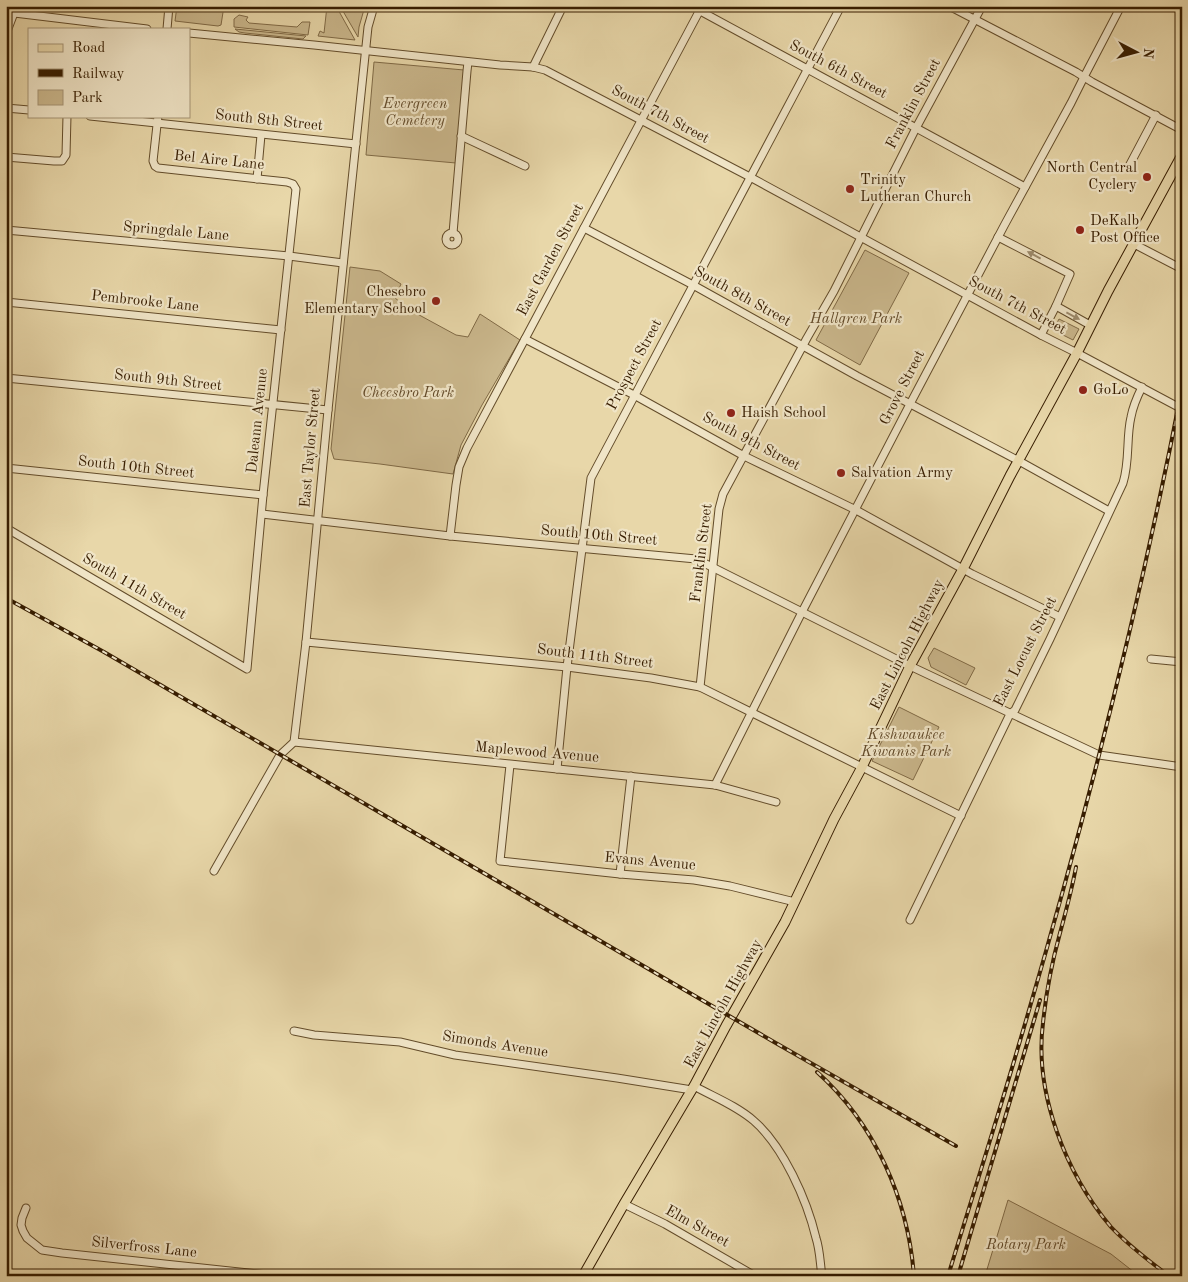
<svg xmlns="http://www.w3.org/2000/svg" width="1188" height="1282" viewBox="0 0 1188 1282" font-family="'Old Standard TT',serif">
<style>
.green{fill:#cab78c;stroke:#806a46}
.water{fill:#ac9870;stroke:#7d6743}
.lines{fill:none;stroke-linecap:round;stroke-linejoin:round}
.minor-casing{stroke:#634c2a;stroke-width:9}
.major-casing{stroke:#371d00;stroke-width:11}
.minor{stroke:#f0e5c7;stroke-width:7}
.major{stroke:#e8d7a9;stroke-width:9}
.rail-casing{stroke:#371d00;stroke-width:4}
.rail{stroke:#f0e5c7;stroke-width:2;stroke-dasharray:5.5;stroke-linecap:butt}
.oneway{fill:#9d8b6d}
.poi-dot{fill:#8f2418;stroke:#f0e5c7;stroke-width:2}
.labels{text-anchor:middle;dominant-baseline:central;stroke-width:4.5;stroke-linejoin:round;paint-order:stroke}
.street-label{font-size:15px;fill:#371d00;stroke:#f0e5c7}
.park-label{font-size:15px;font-style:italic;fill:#634b2a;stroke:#f0e5c7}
.poi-label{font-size:15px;fill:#371d00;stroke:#f0e5c7;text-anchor:start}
</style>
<rect width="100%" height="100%" fill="#e8d7a9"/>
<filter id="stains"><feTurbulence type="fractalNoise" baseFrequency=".004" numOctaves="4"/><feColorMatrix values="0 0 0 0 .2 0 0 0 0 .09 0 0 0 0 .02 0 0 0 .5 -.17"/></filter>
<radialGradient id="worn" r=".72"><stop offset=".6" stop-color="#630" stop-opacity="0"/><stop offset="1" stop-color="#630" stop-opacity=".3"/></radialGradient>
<!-- green -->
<g class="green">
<path d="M177 6H224L221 25 218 26 175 21Z"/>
<path d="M327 6H336L355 40 318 36 320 31 324 33Z"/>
<path d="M340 6H365L359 27 358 37Z"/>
<path d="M239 15 248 17 246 20 249 23 297 27 302 22H310L308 35 234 27V19Z"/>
<path d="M235 29 306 36 303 39 245 33 239 32Z"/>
<path d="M374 62 464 70 456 163 366 155Z"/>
<path d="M865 250 909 273 860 365 816 340Z"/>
<path d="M350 267 380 271 401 284 395 298 410 310 456 335 468 337 480 314 520 340 482 405 461 445 453 474 380 464 334 459 331 449Z"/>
<path d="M1059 319 1079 329 1073 340 1053 330Z"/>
<path d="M934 648 975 668 966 685 931 667 928 658Z"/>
<path d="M899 707 939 727 913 780 872 761Z"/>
<path d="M1008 1200 1111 1254 1139 1276H985Z"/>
</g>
<!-- water -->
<path class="water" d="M1020 1270 1044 1276H1015L1017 1272Z"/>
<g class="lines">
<defs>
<g id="minor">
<path d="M691 6 1025 187"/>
<path d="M949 6 1076 72 1092 82 1182 130"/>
<path d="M6 12 147 29"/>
<path d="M167 29 169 6"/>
<path d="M189 33 314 45 500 65 533 67 545 70 750 177 1041 335 1077 353 1182 409"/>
<path d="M6 34 14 13V6"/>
<path d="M533 67 563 6"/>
<path d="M6 108 29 110"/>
<path d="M90 116 356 144"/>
<path d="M461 136 525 166"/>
<path d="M6 157 54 161H62L66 155 67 116"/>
<path d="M1128 168 1156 115"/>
<path d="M257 179 261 135"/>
<path d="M584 228 693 285 857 376 1019 461 1109 511"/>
<path d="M6 230 289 256 343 263"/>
<path d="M453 233 467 71 468 62"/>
<circle cx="452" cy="239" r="6"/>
<path d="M998 237 1070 274 1056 306 1041 335"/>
<path d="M1134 244 1182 269"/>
<path d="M6 302 281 330"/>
<path d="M1056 306 1090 325"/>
<path d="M525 339 634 395 744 456 856 510 972 574 1060 617"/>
<path d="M6 378 328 410"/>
<path d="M6 468 263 495"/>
<path d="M262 514 450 536 696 559 910 666 1099 755 1182 767"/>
<path d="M6 528 247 669 263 495 296 189 293 184 287 182 158 168 155 166 153 161 158 116"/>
<path d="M450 536 456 485 459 467 467 448 702 6"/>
<path d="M306 642 567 667 651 678 700 687 961 816"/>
<path d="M1151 659 1182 662"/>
<path d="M700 687 719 509 723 494 807 338 834 291 916 128 982 6"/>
<path d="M294 742 715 785 776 802"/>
<path d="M510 765 500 861 620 874 694 880 730 886 795 902"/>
<path d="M557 769 567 667 591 478 841 6"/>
<path d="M715 785 802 612 910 404 1005 224 1071 103 1084 77 1121 6"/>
<path d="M214 871 280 755 294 742 306 642 328 410 368 27 374 6"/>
<path d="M620 874 631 776"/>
<path d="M910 920 1010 714 1015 710 1050 639 1123 483C1130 461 1126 438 1131 417 1133 406 1137 397 1142 387"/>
<path d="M294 1031 314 1035 400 1042 455 1055 617 1078 692 1090"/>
<path d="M694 1086C714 1097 737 1106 754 1121 783 1146 807 1200 816 1238 820 1250 820 1263 822 1276"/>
<path d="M624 1204 665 1224 755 1276"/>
<path d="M26 1208 22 1218 21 1225 23 1231 27 1238 42 1250 62 1253 277 1276"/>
</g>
<path id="major" d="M583 1276 624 1204 694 1086 726 1026 785 922 834 819 862 767 910 666 963 569 1010 476 1077 353 1108 291 1182 155"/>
</defs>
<!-- minor casing -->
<use href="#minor" class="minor-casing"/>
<!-- major casing -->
<use href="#major" class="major-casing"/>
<!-- minor -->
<use href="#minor" class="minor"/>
<!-- major -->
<use href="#major" class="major"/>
<defs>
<g id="rail">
<path d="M6 598 104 652 774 1042 956 1146"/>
<path d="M1076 867C1072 889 1066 911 1060 933 1052 962 1046 993 1043 1023 1034 1093 1066 1174 1111 1227 1128 1245 1149 1261 1169 1276"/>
<path d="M817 1072C875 1124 908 1199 914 1276"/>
<path d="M948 1276C971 1201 995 1126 1017 1051 1082 832 1139 611 1182 388"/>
<path d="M958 1276 1040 1000"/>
</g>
</defs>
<!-- rail casing -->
<use href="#rail" class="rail-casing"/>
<!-- rail -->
<use href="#rail" class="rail"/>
</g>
<!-- one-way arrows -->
<defs><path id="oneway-solid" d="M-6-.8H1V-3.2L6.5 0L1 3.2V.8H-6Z" transform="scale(1.25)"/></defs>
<g class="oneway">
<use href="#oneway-solid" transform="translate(1034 255) rotate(-152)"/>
<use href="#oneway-solid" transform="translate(1073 316) rotate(28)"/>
</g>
<!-- markers -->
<g class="poi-dot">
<circle cx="1147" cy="177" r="5"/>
<circle cx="850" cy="189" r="5"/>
<circle cx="1080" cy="230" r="5"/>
<circle cx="436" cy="301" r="5"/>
<circle cx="1083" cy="390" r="5"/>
<circle cx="731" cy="413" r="5"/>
<circle cx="841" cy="473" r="5"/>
</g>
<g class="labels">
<!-- street labels -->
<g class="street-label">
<text transform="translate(838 70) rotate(28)">South 6th Street</text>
<text transform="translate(914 104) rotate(-62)">Franklin Street</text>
<text transform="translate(660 115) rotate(28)">South 7th Street</text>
<text transform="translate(269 121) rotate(6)">South 8th Street</text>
<text transform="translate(219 161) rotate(6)">Bel Aire Lane</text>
<text transform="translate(176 232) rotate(5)">Springdale Lane</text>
<text transform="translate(551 260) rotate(-62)">East Garden Street</text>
<text transform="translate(742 297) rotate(29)">South 8th Street</text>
<text transform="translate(145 302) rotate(6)">Pembrooke Lane</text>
<text transform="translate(1017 306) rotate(28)">South 7th Street</text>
<text transform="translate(635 365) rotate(-62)">Prospect Street</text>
<text transform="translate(168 381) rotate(6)">South 9th Street</text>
<text transform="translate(903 388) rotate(-63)">Grove Street</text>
<text transform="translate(258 421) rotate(-84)">Daleann Avenue</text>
<text transform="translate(751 442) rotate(28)">South 9th Street</text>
<text transform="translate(311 448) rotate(-85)">East Taylor Street</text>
<text transform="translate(136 468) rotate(6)">South 10th Street</text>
<text transform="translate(599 536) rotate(5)">South 10th Street</text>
<text transform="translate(702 553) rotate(-83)">Franklin Street</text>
<text transform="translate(134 587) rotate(30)">South 11th Street</text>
<text transform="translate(908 645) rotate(-63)">East Lincoln Highway</text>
<text transform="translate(1026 652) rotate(-63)">East Locust Street</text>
<text transform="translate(595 657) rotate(7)">South 11th Street</text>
<text transform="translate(537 753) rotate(5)">Maplewood Avenue</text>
<text transform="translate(650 862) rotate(5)">Evans Avenue</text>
<text transform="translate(724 1004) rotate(-61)">East Lincoln Highway</text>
<text transform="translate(495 1045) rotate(9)">Simonds Avenue</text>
<text transform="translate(697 1227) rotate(29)">Elm Street</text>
<text transform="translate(144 1248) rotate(6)">Silverfross Lane</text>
</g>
<!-- park labels -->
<g class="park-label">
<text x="415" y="104">Evergreen<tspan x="415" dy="17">Cemetery</tspan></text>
<text x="856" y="319">Hallgren Park</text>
<text x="408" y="393">Cheesbro Park</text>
<text x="906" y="735">Kishwaukee<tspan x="906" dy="17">Kiwanis Park</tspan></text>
<text x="1026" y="1245">Rotary Park</text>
</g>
<!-- poi labels -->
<g class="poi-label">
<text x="1137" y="168" text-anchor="end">North Central<tspan x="1137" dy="17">Cyclery</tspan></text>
<text x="860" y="180">Trinity<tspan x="860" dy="17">Lutheran Church</tspan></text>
<text x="1090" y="221">DeKalb<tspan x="1090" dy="17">Post Office</tspan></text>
<text x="426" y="292" text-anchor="end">Chesebro<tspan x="426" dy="17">Elementary School</tspan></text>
<text x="1093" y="390">GoLo</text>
<text x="741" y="413">Haish School</text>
<text x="851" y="473">Salvation Army</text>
</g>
</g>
<!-- margin -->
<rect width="1188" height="1282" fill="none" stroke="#e8d7a9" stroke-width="25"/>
<rect x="8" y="8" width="1173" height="1267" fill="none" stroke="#371d00" stroke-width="2.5"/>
<rect x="12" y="12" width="1163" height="1257" fill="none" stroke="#371d00"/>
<!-- legend -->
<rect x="28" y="28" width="162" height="90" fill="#f0e5c7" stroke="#a69577"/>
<rect x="38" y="44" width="25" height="8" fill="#e8d7a9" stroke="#a69577"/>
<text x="72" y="52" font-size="15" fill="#371d00">Road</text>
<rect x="38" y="69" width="25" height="8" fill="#371d00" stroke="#a69577"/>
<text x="72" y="78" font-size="15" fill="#371d00">Railway</text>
<rect x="38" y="90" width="25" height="15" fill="#cab78c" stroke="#a69577"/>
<text x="72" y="102" font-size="15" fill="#371d00">Park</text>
<!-- north arrow -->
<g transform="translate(1136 52) rotate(96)" stroke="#f0e5c7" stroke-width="4" paint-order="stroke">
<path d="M0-4L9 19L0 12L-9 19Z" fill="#371d00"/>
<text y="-8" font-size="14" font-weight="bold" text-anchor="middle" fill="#371d00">N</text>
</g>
<rect width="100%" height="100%" filter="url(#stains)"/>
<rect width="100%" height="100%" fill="url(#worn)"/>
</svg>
